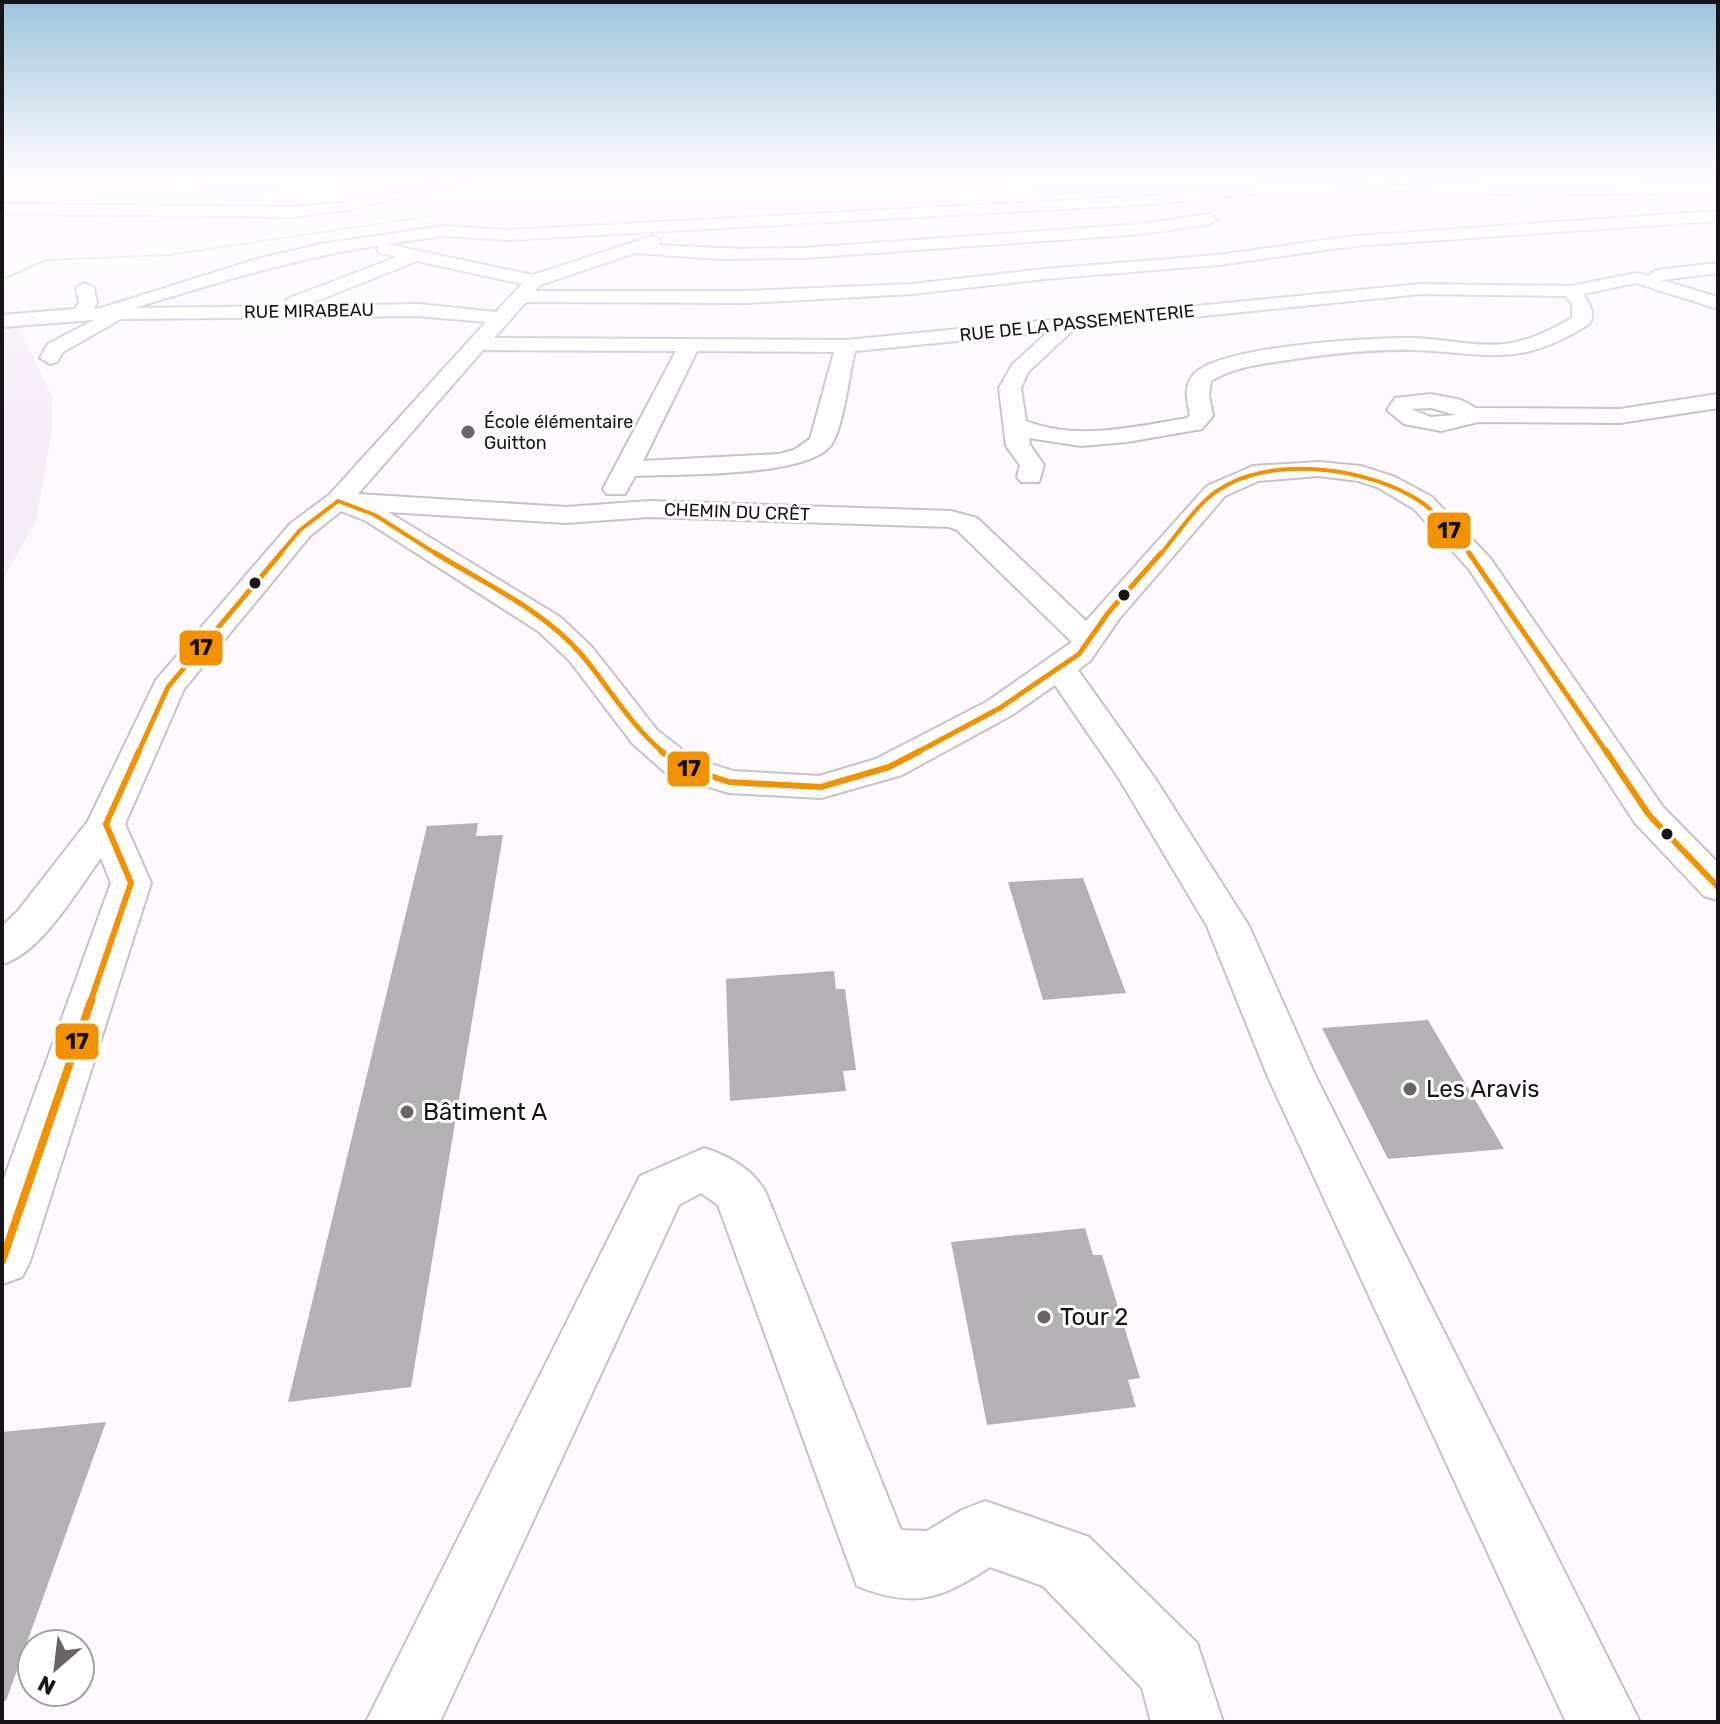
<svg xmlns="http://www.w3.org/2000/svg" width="1720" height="1724" viewBox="0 0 1720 1724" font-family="Rubik,sans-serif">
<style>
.built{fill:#f5ecf7}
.green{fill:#eef5eb}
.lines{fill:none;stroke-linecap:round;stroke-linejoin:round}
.stream{fill:#d0deca;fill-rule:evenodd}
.building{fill:#b4b1b5}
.street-casing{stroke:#c7c3c7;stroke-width:4}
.street{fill:#fffeff;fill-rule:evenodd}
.bus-1-far3-casing{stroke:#fff;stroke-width:8}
.bus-1-far2-casing{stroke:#fff;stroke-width:10}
.bus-1-far1-casing{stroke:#fff;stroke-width:12}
.bus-1-casing{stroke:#fff;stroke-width:14}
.bus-1-far3{stroke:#f39200;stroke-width:4}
.bus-1-far2{stroke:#f39200;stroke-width:5}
.bus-1-far1{stroke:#f39200;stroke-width:6}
.bus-1{stroke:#f39200;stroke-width:8}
.poi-dot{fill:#686468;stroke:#fff;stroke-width:3}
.bus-dot{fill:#171317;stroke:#fff;stroke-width:3}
.labels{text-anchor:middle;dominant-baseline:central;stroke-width:6;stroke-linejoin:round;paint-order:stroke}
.far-street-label{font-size:18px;fill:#171317;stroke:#fff}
.far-poi-label{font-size:18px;fill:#171317;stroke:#fff;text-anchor:start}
.near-poi-label{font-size:24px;fill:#171317;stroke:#fff;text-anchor:start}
.line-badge{stroke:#fff;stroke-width:3}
.pale-badge-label{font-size:22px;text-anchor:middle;font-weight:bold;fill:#111}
</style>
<rect width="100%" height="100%" fill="#fdf9fe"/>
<!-- built -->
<path class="built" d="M18 323 52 398V429L36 520 2 582V325Z"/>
<!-- green -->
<g class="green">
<path d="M265 178H331L265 194 163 207 94 200Z"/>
<path d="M1010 178H1718V187H1518L1363 182 1095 200 1042 195 1022 180Z"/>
</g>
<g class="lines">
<!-- stream -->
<path class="stream" d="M431 215 432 217 168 256 47 261 2 281V278L46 259 168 254Z"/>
</g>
<!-- building -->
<g class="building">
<path d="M478 823 476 836 503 835 411 1387 288 1402 427 826Z"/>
<path d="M1083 878 1126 993 1043 1000 1008 882Z"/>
<path d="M834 971 836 989H845L856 1070 843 1071 846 1091 730 1101 726 979Z"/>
<path d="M1428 1020 1504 1149 1388 1159 1322 1028Z"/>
<path d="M1085 1228 1093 1255H1102L1140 1378 1128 1380 1136 1407 987 1425 951 1242Z"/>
<path d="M106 1422 6 1701 2 1700V1432Z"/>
</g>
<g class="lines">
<defs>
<g id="street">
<path d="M455 178H478L349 210 294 217 2 214V204L294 207 349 202Z"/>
<path d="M1405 182 1526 187 1718 184V192L1526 195 1405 190 1269 192 1151 204 509 240 444 236 386 244 533 275 653 236 661 241 657 245 740 249 803 248 1142 224 1209 214 1217 219 1209 224 1142 234 803 258 720 259 635 253 540 285 535 291H747L912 284 1044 269 1218 255 1354 236 1718 211V221L1354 246 1218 265 1044 279 912 294 747 303 526 302 494 338 846 340 1421 284 1571 286 1637 273 1648 276 1656 270 1718 263V273L1661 280 1718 297V309L1636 283 1583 294C1589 302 1596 314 1589 324 1517 370 1487 352 1411 350 1370 349 1328 354 1288 360 1261 364 1234 367 1211 381L1209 395 1213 416 1202 429 1127 442 1081 446 1029 438 1030 445 1044 465 1039 482H1021L1017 477 1020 465 1006 446 999 388 1012 365 1048 332 855 351C849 375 844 422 833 442 815 478 675 474 635 476L625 494H607L603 489 676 351 483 350 358 494 566 507 649 501 951 511 977 518 1086 621 1207 486 1253 466 1319 462 1361 466 1395 477 1432 497 1490 558 1663 807 1718 863V900L1704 896 1635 823 1469 569 1414 509 1377 487 1358 481 1319 476 1258 481 1225 496 1119 619 1090 661 1078 670 1156 780 1249 926 1316 1077 1640 1722H1566L1268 1077 1207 926 1120 780 1055 685 1012 715 902 775 821 798 729 793 667 774 633 744 569 660 538 631 366 521 341 511 310 536 184 689 125 824 151 883 30 1261 22 1277 2 1284V1184L111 883 101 858C77 890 41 954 2 964V926L17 912 88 821 156 680 290 524 329 495 486 322 418 316 121 319 63 352 57 362 50 364 40 358 48 344 94 320 2 327V315L75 309 79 302 76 288 85 283 94 288 97 302 94 308H101L257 259 321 244 444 226 509 230 1151 196 1269 184ZM380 245 377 249 379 253 397 257 287 299V306L134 308C216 283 296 258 380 245ZM417 261 522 284 496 312 418 304 304 306ZM1421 294 1566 296 1572 304V318C1551 330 1529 341 1505 344 1474 347 1444 339 1414 338 1374 337 1219 346 1194 374 1183 386 1187 401 1190 415L1187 418C1133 427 1078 441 1026 421L1021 388 1028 372 1074 329ZM697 351 834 352 810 439 794 450 779 454 643 461ZM388 512 566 523 649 517 949 527 957 530 1072 642 988 701 876 759 819 776 733 771 693 758 657 730 591 646 560 617Z"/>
<path d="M1431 394 1461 400 1476 408 1620 409 1718 394V408L1620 423 1478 422 1441 431 1404 424 1387 410 1395 398ZM1431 408 1456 415 1431 417 1411 409Z"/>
<path d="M704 1148C729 1156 754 1170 766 1193L901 1530 927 1531 962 1510 985 1501 1089 1537 1197 1643 1223 1722H1151L1142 1688 1043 1586 990 1567C941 1599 915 1609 857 1586L718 1205 701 1193 679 1205 440 1722H366L640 1176Z"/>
</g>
</defs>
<!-- street casing -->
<use href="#street" class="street-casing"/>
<!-- street -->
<use href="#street" class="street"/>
<defs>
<g id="bus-1-far3">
<path d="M338 501 375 515 438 555"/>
<path d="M279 555 300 530 338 501"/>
<path d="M1160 555C1176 536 1197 504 1217 491 1269 454 1370 467 1421 502 1440 515 1456 538 1471 555"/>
</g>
<g id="bus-1-far2">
<path d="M435 553C484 583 543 610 581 654 609 687 630 725 664 753"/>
<path d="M1469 553 1607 753"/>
<path d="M138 753 168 687 281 553"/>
<path d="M916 753 1000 708 1079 654 1108 613 1161 553"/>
</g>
<g id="bus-1-far1">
<path d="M661 751 680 766 729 782 821 787 889 767 920 751"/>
<path d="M1606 751 1649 815 1718 887"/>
<path d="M106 824 139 751"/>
<path d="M90 1003 131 883 106 824"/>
</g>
<path id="bus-1" d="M2 1261 91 1001"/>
</defs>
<!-- bus-1-far3 casing -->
<use href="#bus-1-far3" class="bus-1-far3-casing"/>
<!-- bus-1-far2 casing -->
<use href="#bus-1-far2" class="bus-1-far2-casing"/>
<!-- bus-1-far1 casing -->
<use href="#bus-1-far1" class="bus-1-far1-casing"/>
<!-- bus-1 casing -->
<use href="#bus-1" class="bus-1-casing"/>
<!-- bus-1-far3 -->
<use href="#bus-1-far3" class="bus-1-far3"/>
<!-- bus-1-far2 -->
<use href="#bus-1-far2" class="bus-1-far2"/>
<!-- bus-1-far1 -->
<use href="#bus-1-far1" class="bus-1-far1"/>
<!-- bus-1 -->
<use href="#bus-1" class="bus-1"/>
</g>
<!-- sky -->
<linearGradient id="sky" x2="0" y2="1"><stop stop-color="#9ec5dc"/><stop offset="0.42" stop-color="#fefcff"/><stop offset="1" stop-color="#fefcff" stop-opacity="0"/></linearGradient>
<rect width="1720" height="419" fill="url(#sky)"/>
<!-- markers -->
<g class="poi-dot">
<circle cx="468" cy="432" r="8"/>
<circle cx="1410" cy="1089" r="8"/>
<circle cx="407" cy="1112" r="8"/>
<circle cx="1044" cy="1317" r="8"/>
</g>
<g class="bus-dot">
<circle cx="255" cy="583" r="7"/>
<circle cx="1124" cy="595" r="7"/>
<circle cx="1667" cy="834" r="7"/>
</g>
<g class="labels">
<!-- far-street labels -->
<g class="far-street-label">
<text transform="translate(309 311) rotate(-1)">RUE MIRABEAU</text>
<text transform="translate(1077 323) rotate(-6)">RUE DE LA PASSEMENTERIE</text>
<text transform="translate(737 512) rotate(2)">CHEMIN DU CRÊT</text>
</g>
<!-- far-poi labels -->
<g class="far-poi-label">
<text x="484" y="422">École élémentaire<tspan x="484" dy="21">Guitton</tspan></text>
</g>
<!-- near-poi labels -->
<g class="near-poi-label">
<text x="1426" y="1089">Les Aravis</text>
<text x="423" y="1112">Bâtiment A</text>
<text x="1060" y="1317">Tour 2</text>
</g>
</g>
<g class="line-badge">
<rect x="1426" y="511" width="46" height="39" rx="8" fill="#f39200"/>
<rect x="178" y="629" width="46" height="38" rx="8" fill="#f39200"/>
<rect x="666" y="750" width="45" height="38" rx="8" fill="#f39200"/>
<rect x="54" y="1022" width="46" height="39" rx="8" fill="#f39200"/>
</g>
<g class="pale-badge-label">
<text x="1449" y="538">17</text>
<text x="201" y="655">17</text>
<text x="689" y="776">17</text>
<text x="77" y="1049">17</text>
</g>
<!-- border -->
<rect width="1720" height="1724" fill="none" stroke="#171317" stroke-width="8"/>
<!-- north arrow -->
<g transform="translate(56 1668) rotate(208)"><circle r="38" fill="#ffffff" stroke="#a2a1a2" stroke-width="2"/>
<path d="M0-6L14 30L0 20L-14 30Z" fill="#686468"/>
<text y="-12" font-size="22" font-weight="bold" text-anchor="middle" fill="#171317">N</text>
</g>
</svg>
